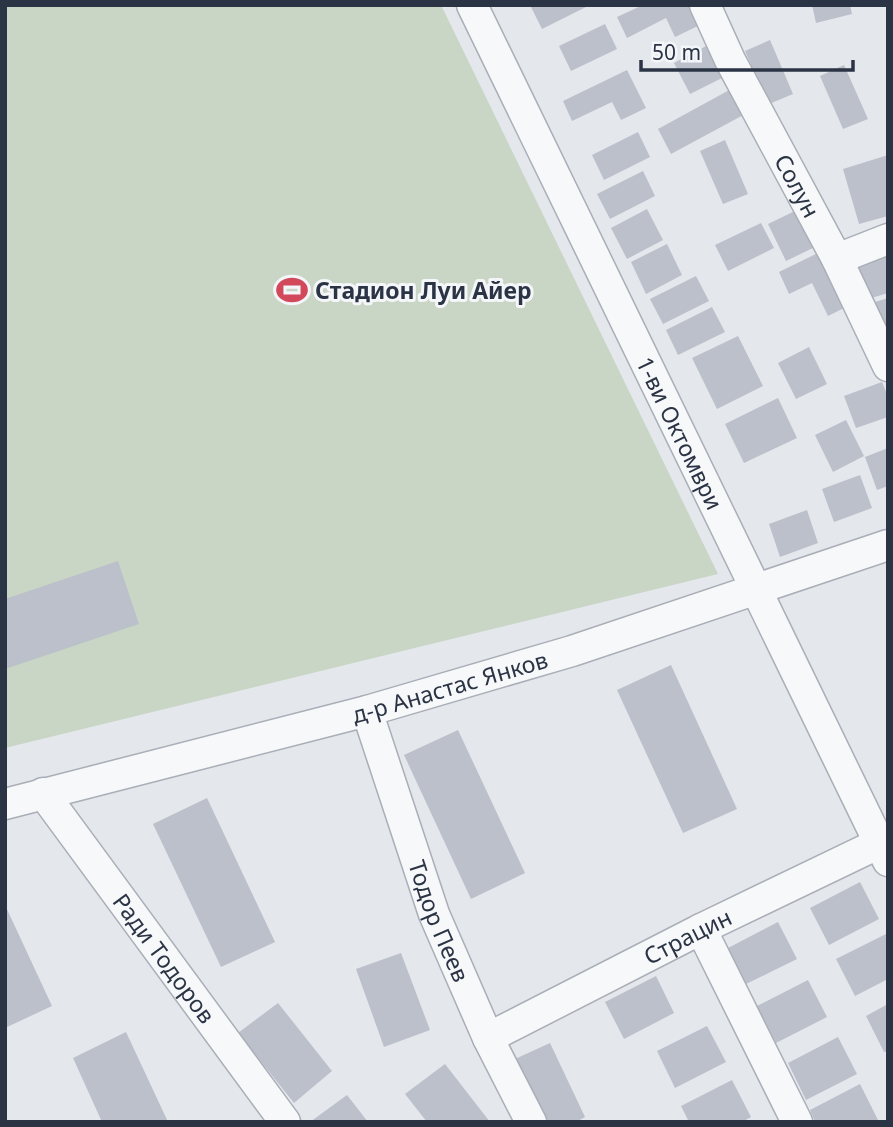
<svg xmlns="http://www.w3.org/2000/svg" width="893" height="1127" viewBox="0 0 893 1127" font-family="'Noto Sans',sans-serif">
<style>
.green{fill:#c9d6c5}
.building{fill:#bbc0ca}
.lines{fill:none;stroke-linecap:round;stroke-linejoin:round}
.street-casing{stroke:#a9aeb7;stroke-width:33}
.street{stroke:#f7f8fa;stroke-width:30}
.labels{text-anchor:middle;dominant-baseline:central;stroke-width:6;stroke-linejoin:round;paint-order:stroke}
.street-label{font-size:23px;fill:#2b3445;stroke:#f4f6f9}
.poi-label{font-size:23px;font-weight:bold;fill:#2b3445;stroke:#f4f6f9;text-anchor:start}
</style>
<rect width="100%" height="100%" fill="#e4e7ec"/>
<!-- green -->
<path class="green" d="M5 5H441L718 574 5 748Z"/>
<!-- building -->
<g class="building">
<path d="M530 5H590L542 29Z"/>
<path d="M643 5H691L700 25 675 37 666 18 627 38 617 17Z"/>
<path d="M812 5H850L852 14 816 23Z"/>
<path d="M605 24 617 49 571 71 559 46Z"/>
<path d="M770 40 793 94 769 104 745 51Z"/>
<path d="M710 44 726 76 690 94 674 63Z"/>
<path d="M844 65 868 119 843 129 820 76Z"/>
<path d="M627 70 646 108 621 120 612 102 572 121 563 101Z"/>
<path d="M733 88 747 113 671 154 658 129Z"/>
<path d="M638 132 650 157 604 180 592 155Z"/>
<path d="M725 140 748 194 723 204 700 151Z"/>
<path d="M888 155V216L859 224 843 169Z"/>
<path d="M643 171 655 196 610 219 597 194Z"/>
<path d="M647 209 663 240 627 259 611 228Z"/>
<path d="M799 209 817 246 786 261 768 224Z"/>
<path d="M761 223 774 248 728 271 715 245Z"/>
<path d="M667 244 682 275 646 294 631 262Z"/>
<path d="M822 251 848 306 828 316 812 283 789 294 779 272Z"/>
<path d="M888 253V293L868 299 857 263Z"/>
<path d="M696 276 709 301 663 324 650 299Z"/>
<path d="M888 298V341H887L875 302Z"/>
<path d="M712 307 725 332 678 355 666 330Z"/>
<path d="M738 336 763 386 717 409 692 358Z"/>
<path d="M809 347 827 384 796 399 778 363Z"/>
<path d="M882 382 888 397V417L856 428 844 396Z"/>
<path d="M778 398 797 438 744 463 725 424Z"/>
<path d="M846 420 864 456 833 472 815 435Z"/>
<path d="M888 448V486L877 490 865 457Z"/>
<path d="M860 475 872 508 834 522 822 489Z"/>
<path d="M807 510 818 543 780 557 769 524Z"/>
<path d="M118 561 139 624 5 669V599Z"/>
<path d="M671 665 737 809 683 833 617 690Z"/>
<path d="M458 730 525 873 471 899 404 755Z"/>
<path d="M207 798 275 942 221 967 153 824Z"/>
<path d="M860 882 879 919 829 945 810 908Z"/>
<path d="M5 905 52 1006 5 1028Z"/>
<path d="M778 922 797 959 746 984 728 948Z"/>
<path d="M886 934 888 979 855 996 836 959Z"/>
<path d="M401 953 430 1030 384 1047 356 969Z"/>
<path d="M656 976 674 1013 624 1039 605 1002Z"/>
<path d="M808 980 827 1017 776 1043 757 1006Z"/>
<path d="M278 1003 332 1071 294 1103 238 1033Z"/>
<path d="M888 1004V1051L884 1052 866 1016Z"/>
<path d="M707 1026 726 1062 675 1088 657 1051Z"/>
<path d="M126 1032 168 1122H102L73 1058Z"/>
<path d="M838 1037 857 1074 806 1100 788 1063Z"/>
<path d="M550 1043 585 1117 576 1122H545L515 1059Z"/>
<path d="M445 1064 490 1122H427L405 1094Z"/>
<path d="M732 1080 751 1117 742 1122H689L681 1106Z"/>
<path d="M860 1084 879 1122H815L810 1110Z"/>
<path d="M347 1095 368 1122H310Z"/>
</g>
<g class="lines">
<defs>
<g id="street">
<path id="s1" d="M472 5 888 861"/>
<path id="s2" d="M705 5 730 60 837 259 888 366"/>
<path d="M837 259 888 239"/>
<path id="s3" d="M367 711 434 914 488 1038 531 1122"/>
<path id="s4" d="M43 793 285 1122"/>
<path id="s5" d="M5 804 367 711 572 651 888 545"/>
<path d="M701 929 797 1122"/>
<path id="s6" d="M488 1038 701 929 888 839"/>
</g>
</defs>
<!-- street casing -->
<use href="#street" class="street-casing"/>
<!-- street -->
<use href="#street" class="street"/>
</g>
<!-- icons -->
<defs>
<symbol id="stadium-bare" viewBox="-9 -9 18 18"><path d="M0-5a6.5 5 0 1 0 0 10a6.5 5 0 1 0 0-10ZM-3.5-1.8h7v3.6h-7Z" fill="#d1495b" stroke="#f4f6f9" stroke-width="2.5" paint-order="stroke"/></symbol>
</defs>
<g fill-rule="evenodd">
<use href="#stadium-bare" x="270" y="268" width="44" height="44"/>
</g>
<g class="labels">
<!-- street labels -->
<g class="street-label">
<text stroke="none"><textPath href="#s2" startOffset="203">Солун</textPath></text>
<text stroke="none"><textPath href="#s1" startOffset="476">1-ви Октомври</textPath></text>
<text stroke="none"><textPath href="#s5" startOffset="460">д-р Анастас Янков</textPath></text>
<text stroke="none"><textPath href="#s3" startOffset="222">Тодор Пеев</textPath></text>
<text stroke="none"><textPath href="#s6" startOffset="224">Страцин</textPath></text>
<text stroke="none"><textPath href="#s4" startOffset="205">Ради Тодоров</textPath></text>
</g>
<!-- poi labels -->
<g class="poi-label">
<text x="315" y="290">Стадион Луи Айер</text>
</g>
</g>
<!-- border -->
<rect width="893" height="1127" fill="none" stroke="#2b3445" stroke-width="14"/>
<!-- scale -->
<path d="M641 60v10h212v-10" fill="none" stroke="#2b3445" stroke-width="3.5"/>
<text x="652" y="60" font-size="21" fill="#2b3445" stroke="#f4f6f9" stroke-width="5" paint-order="stroke">50 m</text>
</svg>
